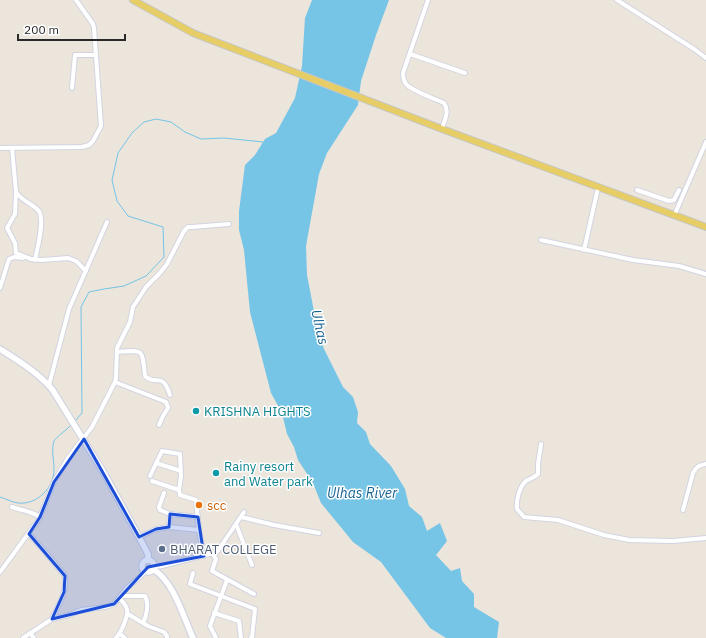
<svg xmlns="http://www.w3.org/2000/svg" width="706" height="638" viewBox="0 0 706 638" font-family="'IBM Plex Sans',sans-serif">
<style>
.water{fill:#76c4e6}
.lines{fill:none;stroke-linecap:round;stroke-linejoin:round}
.stream{stroke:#76c4e6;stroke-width:1}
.street-casing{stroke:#d2d4e1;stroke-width:6}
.secondary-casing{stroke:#d2d4e1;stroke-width:8}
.primary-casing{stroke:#c7c7c7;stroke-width:8}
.street{stroke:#fff;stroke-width:4}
.secondary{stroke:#fff;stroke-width:5.5}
.primary{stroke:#e6cd65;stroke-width:6}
.marked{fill:#1d4ed8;fill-opacity:0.2;stroke:#1d4ed8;stroke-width:3;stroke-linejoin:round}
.culture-dot{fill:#0f9aa8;stroke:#fff;stroke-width:1.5}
.food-dot{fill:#e8710a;stroke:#fff;stroke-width:1.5}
.service-dot{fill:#5c6f8a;stroke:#fff;stroke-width:1.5}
.labels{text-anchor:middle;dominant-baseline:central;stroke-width:3;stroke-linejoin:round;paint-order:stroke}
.culture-label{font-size:13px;fill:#0d838f;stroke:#fff;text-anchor:start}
.food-label{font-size:13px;fill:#c56008;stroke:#fff;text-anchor:start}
.service-label{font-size:13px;fill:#4e5e75;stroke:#fff;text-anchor:start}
.water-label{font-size:14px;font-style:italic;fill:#176290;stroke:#fff}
</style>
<rect width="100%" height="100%" fill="#ebe5dc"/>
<!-- water -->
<path class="water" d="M312 0H389L376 35 361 81 358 105 327 153 319 174 306 246 307 275 318 332 324 349 343 387 353 397 358 412 357 423 366 432 370 444 391 466 405 489 409 506 422 517 427 531 440 523 447 541 436 555 451 571 460 568 462 581 474 594V607L499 622 497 638H446L430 628 381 562 353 542 321 503 313 483 298 460 294 447 287 434 282 413 271 393 250 312 244 250 239 230V211L245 165 255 155 265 139 276 133 295 98 302 66 305 18Z"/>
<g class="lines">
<!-- stream -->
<g class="stream">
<path d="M75 421 82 413 81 307 89 292 104 289 124 286 146 276 164 257 163 227 128 216 117 201 112 180 118 153 132 133 144 122 156 119 171 122 185 132 201 139 224 138 263 142"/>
<path d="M0 497C6 499 12 502 18 503 37 505 54 488 54 469 54 459 51 451 54 441 56 437 68 429 72 424"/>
</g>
<defs>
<g id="street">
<path d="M428 0 403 73C403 77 404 82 407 85 413 91 435 99 444 103 450 111 444 121 442 129"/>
<path d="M617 0 694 49 706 58"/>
<path d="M410 54 465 73"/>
<path d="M72 88 75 55H95"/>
<path d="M0 148 82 147 89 145 93 141 101 126 94 28 93 24 76 0"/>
<path d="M12 148 16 192 15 214 7 228 15 243 16 253 31 259"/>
<path d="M637 190 669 201 674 200 679 190"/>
<path d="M16 192C22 201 31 203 38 210 46 218 37 249 35 260"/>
<path d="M674 216 706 142"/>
<path d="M541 240 633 260 679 266 706 274"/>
<path d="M584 250 598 188"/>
<path d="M30 259 42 260 68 258 76 261 86 271"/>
<path d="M0 288 9 259 14 257 23 258"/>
<path d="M117 352C144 350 142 348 145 376 156 387 162 370 170 395"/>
<path d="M115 382 166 402 168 408 163 416 159 425"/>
<path d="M49 385 69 309 107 222"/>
<path d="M541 444 538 464V474C534 478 531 478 526 481 519 487 516 501 517 509L524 517 558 520 604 535 629 540 673 541 706 538"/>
<path d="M156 463 181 471"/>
<path d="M150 476 162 451 180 454 181 476 179 490"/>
<path d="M152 481 179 490 180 495 196 500 199 530 204 556"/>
<path d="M164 493 159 507 160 510 170 514 198 517"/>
<path d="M12 507C23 511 29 510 40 517"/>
<path d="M683 510 693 473C696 467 699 465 706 464"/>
<path d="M241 517 274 525 319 533"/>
<path d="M236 524 252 565"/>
<path d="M169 527 170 514"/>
<path d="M29 534 46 553 65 576C67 591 58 606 52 619"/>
<path d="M139 537 156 529 169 527 199 530"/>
<path d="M212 553 216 559 212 571 254 594"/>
<path d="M154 567 162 566 217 552 244 512"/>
<path d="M0 572 39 519 54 482 68 458 92 427 115 382 116 378 117 348 130 322 133 307 146 287 159 274 167 264 184 231 188 227H192L229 224"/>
<path d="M193 573 190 584 255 609 252 637 251 638"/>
<path d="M121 596H145C149 604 147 615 143 623"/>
<path d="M214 613 239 621 241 638"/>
<path d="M128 614 148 626 164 632 167 636V638"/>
<path d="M30 633 34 638"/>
<path d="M120 634 125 638"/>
<path d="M23 638 52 619 69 615 81 610 105 607 114 604 127 588 141 576 145 571"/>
<path d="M116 638C120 634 122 629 124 624 129 612 129 607 119 598"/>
<path d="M216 638 210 626 227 580"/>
</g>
<g id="secondary">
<path d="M0 349C19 361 37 372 52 389L104 473 139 537 148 554V560"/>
<circle cx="148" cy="566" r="6"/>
<path d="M153 569C174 582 183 616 193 638"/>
</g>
<path id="primary" d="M133 0 193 33 442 129 706 227"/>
</defs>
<!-- street casing -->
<use href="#street" class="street-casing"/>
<!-- secondary casing -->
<use href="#secondary" class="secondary-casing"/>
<!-- primary casing -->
<use href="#primary" class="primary-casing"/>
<!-- street -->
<use href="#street" class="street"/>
<!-- secondary -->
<use href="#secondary" class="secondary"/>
<!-- primary -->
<use href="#primary" class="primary"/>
</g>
<!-- marked area -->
<path class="marked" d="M84 439 139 537 156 529 169 527 170 514 198 517 204 556 148 567 114 604 52 619 64 592 65 576 29 534 40 517 54 482Z"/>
<!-- markers -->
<g class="culture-dot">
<circle cx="196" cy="411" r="4"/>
<circle cx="216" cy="473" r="4"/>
</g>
<circle class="food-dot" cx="199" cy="505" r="4"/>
<circle class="service-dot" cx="162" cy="549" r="4"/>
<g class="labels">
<!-- culture labels -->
<g class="culture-label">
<text x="204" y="411">KRISHNA HIGHTS</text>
<text x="224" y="466">Rainy resort<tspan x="224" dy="15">and Water park</tspan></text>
</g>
<!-- food labels -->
<g class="food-label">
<text x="207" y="505">scc</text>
</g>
<!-- service labels -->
<g class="service-label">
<text x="170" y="549">BHARAT COLLEGE</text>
</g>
<!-- water labels -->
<g class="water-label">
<text transform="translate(320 327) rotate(77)">Ulhas</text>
<text x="362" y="493">Ulhas River</text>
</g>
</g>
<!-- scale -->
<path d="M18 34v6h107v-6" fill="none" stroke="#292929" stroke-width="2"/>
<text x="24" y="34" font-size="12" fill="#292929" stroke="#ffffff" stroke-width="3" paint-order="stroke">200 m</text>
</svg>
